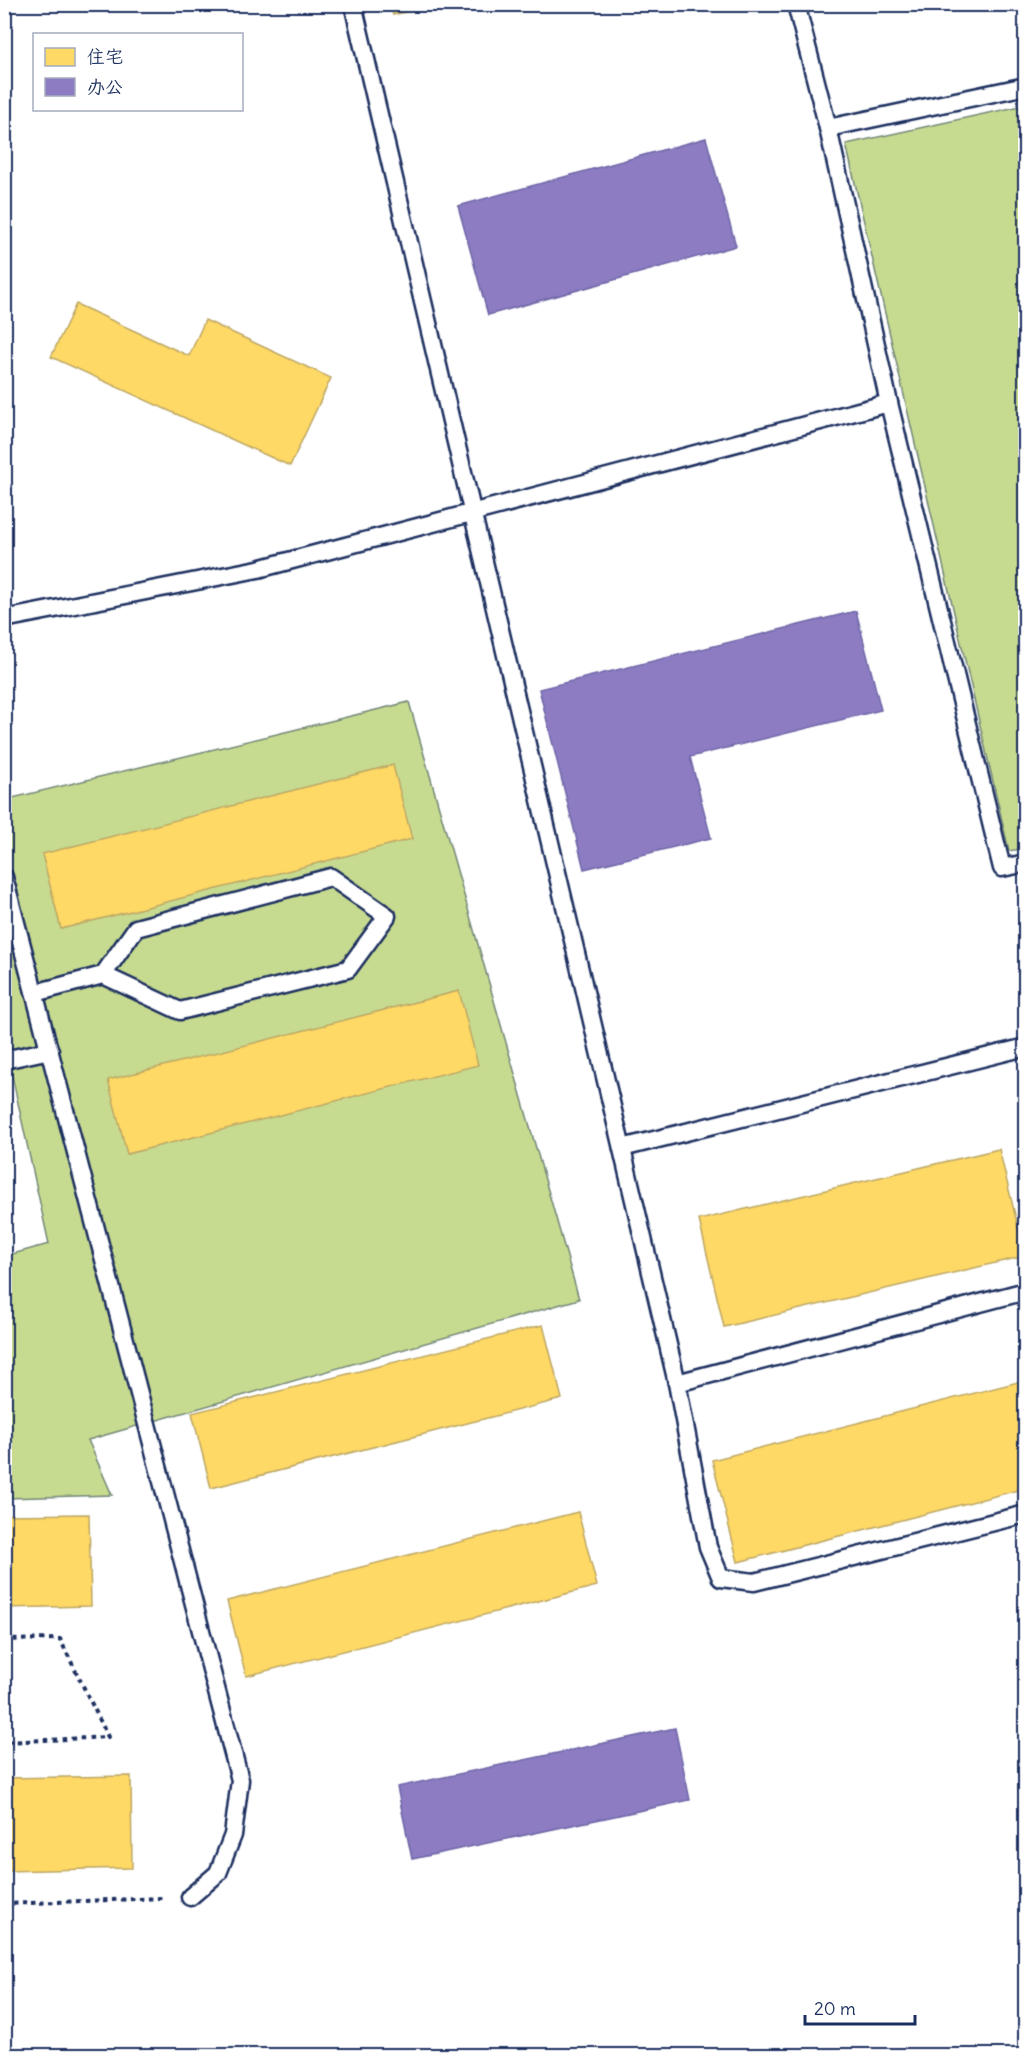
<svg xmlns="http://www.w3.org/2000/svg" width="1030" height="2060" viewBox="0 0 1030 2060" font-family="Delius,'LXGW WenKai TC',sans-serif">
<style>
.green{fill:#c7db90;stroke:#718577;stroke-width:1.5}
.homes{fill:#ffd966;stroke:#bba664;stroke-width:1.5}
.offices{fill:#8e7cc3;stroke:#6c65a5;stroke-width:1.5}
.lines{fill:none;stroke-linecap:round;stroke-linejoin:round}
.lane-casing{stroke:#1b2f5e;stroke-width:21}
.path{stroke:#1b2f5e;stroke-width:4;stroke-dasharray:4.5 4.5;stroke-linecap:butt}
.lane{stroke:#fff;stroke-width:16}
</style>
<rect width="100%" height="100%" fill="#fff"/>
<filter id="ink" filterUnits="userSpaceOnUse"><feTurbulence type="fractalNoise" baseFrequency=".0167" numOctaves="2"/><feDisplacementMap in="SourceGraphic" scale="12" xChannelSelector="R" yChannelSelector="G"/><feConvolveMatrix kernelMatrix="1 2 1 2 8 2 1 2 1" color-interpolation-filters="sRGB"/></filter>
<g filter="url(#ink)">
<!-- green -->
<g class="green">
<path d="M1025 105 1026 848 1009 851 846 144Z"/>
<path d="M409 702 579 1299 88 1440 112 1495 5 1498V1256L49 1244 5 1044 4 800Z"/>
</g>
<!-- homes -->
<g class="homes">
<path d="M390 4H438L393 15Z"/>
<path d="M76 304 189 356 205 320 331 378 290 466 51 357Z"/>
<path d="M393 765 412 839 61 929 42 854Z"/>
<path d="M459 991 478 1065 127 1154 108 1080Z"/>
<path d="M999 1149 1025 1256 724 1327 699 1220Z"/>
<path d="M543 1325 562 1399 211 1488 192 1413Z"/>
<path d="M1026 1380V1488L738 1562 712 1460Z"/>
<path d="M578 1512 597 1586 246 1676 227 1601Z"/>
<path d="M89 1514 91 1606 4 1608V1515Z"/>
<path d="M131 1776 132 1868 4 1871V1778Z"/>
</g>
<!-- offices -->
<g class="offices">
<path d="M706 138 736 246 488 315 458 206Z"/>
<path d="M856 611 881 710 690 757 711 838 584 869 539 689Z"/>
<path d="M675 1728 690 1800 412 1859 397 1787Z"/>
</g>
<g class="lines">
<defs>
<g id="lane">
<path d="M353 4 677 1383 708 1547 721 1578 754 1582 1026 1514"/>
<path d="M796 4 828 128"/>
<path d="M1026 86 828 128 889 403 1002 868 1026 863"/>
<path d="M4 619 258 569 889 403"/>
<path d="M4 877 240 1780 233 1835 218 1873 190 1897"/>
<path d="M35 993 103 975 180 1011 348 969 387 916 331 877 136 928 103 975"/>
<path d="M4 1060 50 1050"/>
<path d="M622 1148 1026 1047"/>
<path d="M677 1383 1026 1291"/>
</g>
</defs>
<!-- lane casing -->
<use href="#lane" class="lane-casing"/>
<!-- path -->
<g class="path">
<path d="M4 1640 60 1639 108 1737 4 1742"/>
<path d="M4 1904 163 1898"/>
</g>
<!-- lane -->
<use href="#lane" class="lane"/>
</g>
</g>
<!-- margin -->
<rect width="1030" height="2060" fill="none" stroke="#fff" stroke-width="24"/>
<rect x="12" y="12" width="1006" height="2036" fill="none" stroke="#1b2f5e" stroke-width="2" filter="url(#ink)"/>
<!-- legend -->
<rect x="33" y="33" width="210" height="78" fill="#ffffff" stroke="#a4acbf" stroke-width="1.5"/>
<rect x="45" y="48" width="30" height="18" fill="#ffd966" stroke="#a4acbf" stroke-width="1.5"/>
<text x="87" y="63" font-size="18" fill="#1b2f5e">住宅</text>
<rect x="45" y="78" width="30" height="18" fill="#8e7cc3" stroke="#a4acbf" stroke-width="1.5"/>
<text x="87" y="93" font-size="18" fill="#1b2f5e">办公</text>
<!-- scale -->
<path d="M805 2015v9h110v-9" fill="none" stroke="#1b2f5e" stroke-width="3"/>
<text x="814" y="2015" font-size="18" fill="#1b2f5e" stroke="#ffffff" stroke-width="4.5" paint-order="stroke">20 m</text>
</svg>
